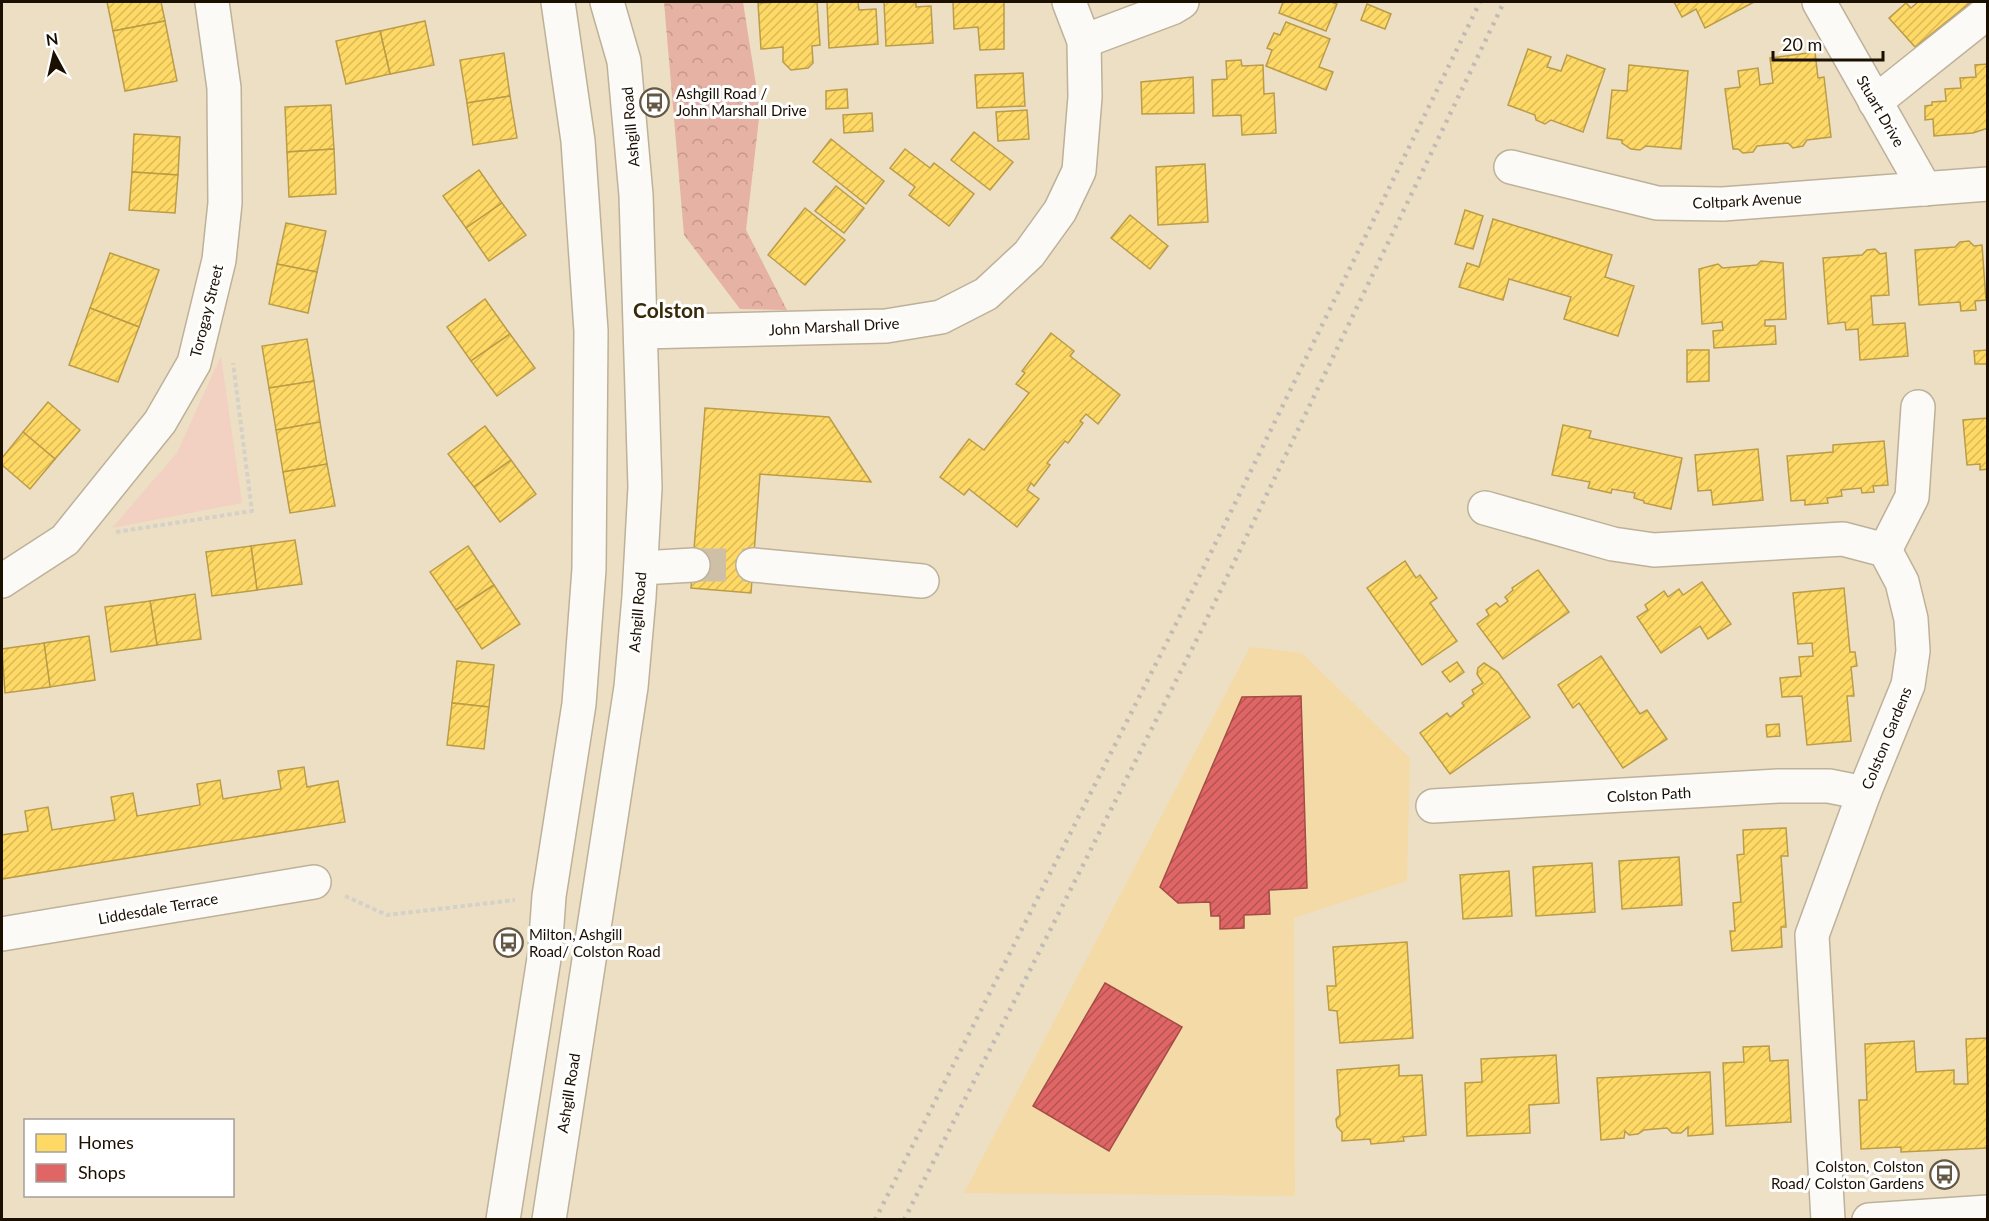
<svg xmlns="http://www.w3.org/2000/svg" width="1989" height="1221" viewBox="0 0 1989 1221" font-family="Lato,sans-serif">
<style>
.built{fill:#f4daa7}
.green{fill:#f2d0c2}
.forest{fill:url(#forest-crowns)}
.homes{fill:url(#homes-hatch);stroke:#bb9c47;stroke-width:1.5}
.shops{fill:url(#shops-hatch);stroke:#a54c47;stroke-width:1.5}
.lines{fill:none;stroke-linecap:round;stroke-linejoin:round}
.minor-tunnel{stroke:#cec0a7;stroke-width:33;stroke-dasharray:33 16;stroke-linecap:butt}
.minor-casing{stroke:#bdb19a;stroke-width:36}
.path{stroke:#d4d1c8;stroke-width:4;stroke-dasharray:4.5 3;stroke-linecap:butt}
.minor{stroke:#fcfaf6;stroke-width:33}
.rail{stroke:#c0bbb5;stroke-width:4.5;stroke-dasharray:3 6;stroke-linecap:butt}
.labels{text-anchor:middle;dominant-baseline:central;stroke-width:6;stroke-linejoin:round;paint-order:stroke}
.poi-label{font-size:15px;fill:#1b0f00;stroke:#fff;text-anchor:start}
.street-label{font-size:15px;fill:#1b0f00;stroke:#fff}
.district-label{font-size:21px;font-weight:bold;fill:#382908;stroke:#fff}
</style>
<defs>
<pattern id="forest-crowns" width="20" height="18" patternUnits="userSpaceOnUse" patternTransform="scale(1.5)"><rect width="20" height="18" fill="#e6b2a3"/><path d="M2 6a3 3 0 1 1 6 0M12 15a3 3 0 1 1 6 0" fill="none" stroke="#c5988b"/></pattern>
<pattern id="homes-hatch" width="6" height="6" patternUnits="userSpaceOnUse" patternTransform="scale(1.5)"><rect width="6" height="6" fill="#ffd966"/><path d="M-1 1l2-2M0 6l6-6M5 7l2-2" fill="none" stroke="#dab957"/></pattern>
<pattern id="shops-hatch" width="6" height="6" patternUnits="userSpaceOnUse" patternTransform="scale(1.5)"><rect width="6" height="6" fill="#e06666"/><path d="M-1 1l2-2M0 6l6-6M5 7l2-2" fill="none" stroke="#b55252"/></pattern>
</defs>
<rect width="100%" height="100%" fill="#eddfc4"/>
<!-- built -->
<path class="built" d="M1250 647 1302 653 1410 758 1407 881 1294 918 1295 1196 964 1193Z"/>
<!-- green -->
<path class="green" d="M221 356 242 503 112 528 177 453Z"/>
<!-- forest -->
<path class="forest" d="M664 2H743L760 110 746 230 787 310 740 309 684 235Z"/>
<!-- homes -->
<g class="homes">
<path d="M107 2H161L165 21 113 31Z"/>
<path d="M780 2H817L820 45 812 46 813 63 808 68 791 70 783 62V47L761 49 758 3Z"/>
<path d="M827 2H858L859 10 876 9 878 44 829 48Z"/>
<path d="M884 2H916V7L931 6 933 43 886 46Z"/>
<path d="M953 2H1004V49L980 50 978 27 954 29Z"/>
<path d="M1283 2H1331L1337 4 1326 31 1279 13Z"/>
<path d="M1674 2H1754L1705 28 1696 9 1682 17Z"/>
<path d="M1918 2H1971L1915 47 1889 18 1906 3 1911 8Z"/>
<path d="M1367 4 1391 14 1385 29 1361 20Z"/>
<path d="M165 21 177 81 125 91 113 31Z"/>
<path d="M425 21 434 65 390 74 380 31Z"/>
<path d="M1286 22 1330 39 1319 67 1333 72 1326 90 1266 66 1272 50 1267 48 1274 33 1280 35Z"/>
<path d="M380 31 390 74 346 84 336 41Z"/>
<path d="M1528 49 1551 57 1547 67 1561 71 1567 55 1605 69 1583 132 1551 120 1545 124 1536 120 1535 115 1508 105Z"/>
<path d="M1815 52 1818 78 1824 77 1831 137 1807 140 1803 146 1793 148 1788 143 1757 146 1753 152 1743 153 1738 149H1733L1725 89 1740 87 1738 71 1758 68 1760 85 1773 83 1770 58Z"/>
<path d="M504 53 510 96 467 103 460 60Z"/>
<path d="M1241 60 1242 66 1263 65 1264 94 1274 93 1276 133 1242 135 1241 115 1213 116 1212 80 1227 79 1226 61Z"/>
<path d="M1988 64V128L1973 133 1934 136 1933 119 1925 120V106L1932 105V102L1946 101 1945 89 1961 88 1960 78 1976 77 1975 65Z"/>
<path d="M1629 65 1688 71 1681 149 1646 146 1640 150 1631 149 1622 143V140L1607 138 1612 90 1627 91Z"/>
<path d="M1023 73 1025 106 977 108 975 75Z"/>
<path d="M1193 77 1194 113 1142 114 1141 82Z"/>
<path d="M847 89 848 108 826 109V91Z"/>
<path d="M510 96 517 138 473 145 467 103Z"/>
<path d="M331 105 334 149 287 152 285 107Z"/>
<path d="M1027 110 1029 139 998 141 996 112Z"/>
<path d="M872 113 873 131 844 133 843 115Z"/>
<path d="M974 132 1013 162 990 190 951 160Z"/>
<path d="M134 134 180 137 178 175 132 172Z"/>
<path d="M831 139 884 181 866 204 813 162Z"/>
<path d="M334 149 336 194 289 197 287 152Z"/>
<path d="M905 149 930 168 934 163 974 194 949 226 909 195 915 187 890 168Z"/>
<path d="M1205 164 1208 222 1158 225 1156 167Z"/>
<path d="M479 170 502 203 466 228 443 196Z"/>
<path d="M132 172 178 175 175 213 129 210Z"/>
<path d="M836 186 864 208 844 233 815 211Z"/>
<path d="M502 203 526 235 489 261 466 228Z"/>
<path d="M805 208 845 240 805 285 768 255Z"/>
<path d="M1465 210 1483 216 1473 249 1455 244Z"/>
<path d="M1130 215 1168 246 1150 269 1111 238Z"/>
<path d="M1493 219 1612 255 1605 277 1634 286 1618 336 1564 319 1571 297 1509 279 1503 300 1459 287 1467 263 1479 267Z"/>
<path d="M286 223 326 231 317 272 277 264Z"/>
<path d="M1969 241 1974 246 1982 245 1986 300 1975 301 1976 310 1961 311 1960 302 1919 305 1915 250 1955 247 1960 242Z"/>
<path d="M1875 249 1880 254 1886 253 1889 295 1871 296 1873 325 1905 323 1908 356 1860 360 1858 329 1846 330 1845 322 1828 324 1823 258 1862 255 1867 250Z"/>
<path d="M110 253 159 270 139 327 90 308Z"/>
<path d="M1761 261 1783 263 1786 319 1765 320V326H1775L1776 344 1714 348 1713 331 1723 330 1722 322 1702 324 1699 269 1718 264 1723 268 1757 265Z"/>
<path d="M277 264 317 272 308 313 269 304Z"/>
<path d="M485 299 510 334 471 361 447 327Z"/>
<path d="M90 308 139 327 118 382 69 365Z"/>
<path d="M1051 333 1074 351 1070 356 1120 395 1098 424 1086 414 1080 421 1083 423 1068 443 1065 441 1047 463 1050 465 1034 486 1031 483 1027 490 1039 499 1017 527 969 489 964 495 940 477 969 439 984 450 1029 393 1016 384 1025 373 1022 371Z"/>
<path d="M510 334 535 368 497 396 471 361Z"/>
<path d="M307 339 314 381 269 388 262 346Z"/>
<path d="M1687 350H1709V381L1687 382Z"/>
<path d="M1988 350V364H1975L1974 351Z"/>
<path d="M314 381 320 422 276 430 269 388Z"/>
<path d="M48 402 80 430 55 459 23 432Z"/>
<path d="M705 408 829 417 871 482 760 474 751 593 691 588Z"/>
<path d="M1988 418V469L1980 470V464L1967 465 1963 420Z"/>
<path d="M320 422 327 464 283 472 276 430Z"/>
<path d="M1563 425 1591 431 1589 438 1682 458 1671 509 1644 503V501L1634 498 1635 493 1612 489 1611 493 1588 488 1590 482 1552 475Z"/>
<path d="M485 426 511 460 474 487 448 454Z"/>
<path d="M23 432 55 459 30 489 2 465V458Z"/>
<path d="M1884 441 1888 485 1873 486 1874 492 1862 493 1861 488 1841 490 1842 496 1827 498 1828 503 1805 505V500L1791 501 1787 456 1833 452V445Z"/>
<path d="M1758 449 1763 500 1713 505 1711 490 1698 491 1695 455Z"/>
<path d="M511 460 536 494 500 522 474 487Z"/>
<path d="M327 464 335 506 290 513 283 472Z"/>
<path d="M295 540 302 584 257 590 251 546Z"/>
<path d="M251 546 257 590 212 596 206 552Z"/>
<path d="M468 546 494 585 456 610 430 572Z"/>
<path d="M1405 561 1416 578 1420 575 1437 598 1430 603 1457 641 1422 665 1367 588Z"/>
<path d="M1538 570 1569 612 1503 659 1477 624 1489 615 1486 610 1496 603 1500 607 1508 601 1505 597 1513 590 1512 588Z"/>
<path d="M1702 582 1731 624 1708 639 1700 626 1661 653 1637 617 1648 610 1645 605 1664 591 1668 597 1679 589 1683 595Z"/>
<path d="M494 585 520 624 482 649 456 610Z"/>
<path d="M1844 588 1850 652H1855L1857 666 1851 667 1854 696H1847L1851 741 1807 745 1802 696 1782 697 1780 678 1801 676 1799 657 1813 656 1812 643 1798 644 1793 593Z"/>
<path d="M195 594 201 639 157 645 150 601Z"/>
<path d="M150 601 157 645 111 652 105 607Z"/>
<path d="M89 636 95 680 50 687 44 643Z"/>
<path d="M44 643 50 687 5 693 2 649Z"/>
<path d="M1601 656 1640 714 1647 710 1667 739 1623 768 1579 703 1573 708 1558 685Z"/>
<path d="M457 661 494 665 489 707 452 703Z"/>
<path d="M1457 662 1464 672 1450 682 1442 672Z"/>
<path d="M1484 663 1498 672 1530 717 1450 774 1420 733 1447 713 1450 717 1464 706 1462 703 1474 694 1472 690 1483 683 1477 674 1478 668Z"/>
<path d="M452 703 489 707 484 749 447 745Z"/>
<path d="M1779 724 1780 736 1767 737 1766 725Z"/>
<path d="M304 767 307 787 338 781 345 822 2 879V835L28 831 25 811 48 807 52 830 115 820 111 797 133 793 137 816 200 805 197 784 220 780 223 799 281 789 278 771Z"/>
<path d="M1786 828 1788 856H1781L1786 927H1781L1782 947 1732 951 1730 931H1735L1733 903 1741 902 1737 855 1744 854 1743 830Z"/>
<path d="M1679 857 1682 905 1622 909 1619 861Z"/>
<path d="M1592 863 1595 912 1536 916 1533 867Z"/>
<path d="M1509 871 1512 916 1463 919 1460 875Z"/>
<path d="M1407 942 1413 1038 1340 1043 1337 1011 1329 1010 1327 986H1336L1333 947Z"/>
<path d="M1988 1038V1148L1901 1152V1147L1861 1149 1859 1100H1867L1865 1044 1914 1041 1916 1072 1954 1070V1084H1968L1966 1039Z"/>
<path d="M1769 1046 1770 1061 1788 1060 1791 1122 1726 1126 1723 1063 1744 1062 1743 1047Z"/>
<path d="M1556 1055 1559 1103 1529 1105 1530 1133 1467 1136 1465 1083 1482 1082 1481 1059Z"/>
<path d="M1399 1065V1076L1422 1075 1426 1135 1403 1137 1404 1141 1371 1144 1370 1139 1342 1141V1132L1337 1127 1336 1119 1340 1115 1337 1070Z"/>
<path d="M1710 1072 1713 1134 1688 1136V1127L1681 1133H1672L1667 1128 1644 1130 1638 1134 1629 1135 1625 1131 1624 1138 1601 1140 1597 1078Z"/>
</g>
<!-- shops -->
<g class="shops">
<path d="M1301 696 1307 888 1269 890 1270 914 1244 915V928L1220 929V916H1211L1210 902 1178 903 1160 887 1242 697Z"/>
<path d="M1105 983 1182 1027 1109 1151 1033 1106Z"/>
</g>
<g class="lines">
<!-- minor-tunnel -->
<path class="minor-tunnel" d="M693 565H753"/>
<defs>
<g id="minor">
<path d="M1819 2 1925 189"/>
<path d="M1084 41 1172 8 1182 2"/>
<path d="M1875 102 1988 12"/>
<path d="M1511 167 1657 203 1723 204 1988 184"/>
<path d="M642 332 886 326 941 317 986 294 1029 254 1060 211 1079 171 1085 97 1084 41 1069 2"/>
<path d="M1485 508 1613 544 1654 550 1843 539 1885 550 1902 582 1911 619 1913 651 1908 685 1864 793 1812 935 1828 1220"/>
<path d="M1885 550 1912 497 1918 407"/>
<path d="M753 565 922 581"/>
<path d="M641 568 693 565"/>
<path d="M2 581 65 540 160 422 194 363 219 260 225 203 224 88 212 2"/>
<path d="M1433 806 1778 786H1829L1864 793"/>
<path d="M2 934 314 882"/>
<path d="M503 1220 545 952 549 896 579 704 589 569 591 331 578 141 558 2"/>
<path d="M549 1220 631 687 639 597 645 487 636 195 624 61 607 2"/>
<path d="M1869 1220 1988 1212"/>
</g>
</defs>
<!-- minor casing -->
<use href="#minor" class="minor-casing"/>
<!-- path -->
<g class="path">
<path d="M116 532 252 511 233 363"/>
<path d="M345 896 387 915 515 900"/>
</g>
<!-- minor -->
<use href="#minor" class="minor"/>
<!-- rail -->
<g class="rail">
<path d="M875 1220 1177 622 1480 2"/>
<path d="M904 1220 1201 631 1504 2"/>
</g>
</g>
<!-- icons -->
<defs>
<symbol id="bus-ring" viewBox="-11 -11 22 22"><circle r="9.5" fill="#fff" stroke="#645845" stroke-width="1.5"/><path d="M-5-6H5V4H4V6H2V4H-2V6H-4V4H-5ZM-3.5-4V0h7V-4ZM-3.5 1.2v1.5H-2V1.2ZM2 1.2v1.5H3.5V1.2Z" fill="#645845"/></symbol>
</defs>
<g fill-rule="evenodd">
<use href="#bus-ring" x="638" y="86" width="33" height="33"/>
<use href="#bus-ring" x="492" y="926" width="33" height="33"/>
<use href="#bus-ring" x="1928" y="1158" width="33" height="33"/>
</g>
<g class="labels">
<!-- poi labels -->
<g class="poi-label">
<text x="676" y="93">Ashgill Road /<tspan x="676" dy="17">John Marshall Drive</tspan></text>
<text x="529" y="934">Milton, Ashgill<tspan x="529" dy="17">Road/ Colston Road</tspan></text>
<text x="1924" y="1166" text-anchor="end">Colston, Colston<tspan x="1924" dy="17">Road/ Colston Gardens</tspan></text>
</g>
<!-- street labels -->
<g class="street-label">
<text transform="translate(1881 111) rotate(60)">Stuart Drive</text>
<text transform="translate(630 127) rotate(-95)">Ashgill Road</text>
<text transform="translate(1747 200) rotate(-3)">Coltpark Avenue</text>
<text transform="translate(206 311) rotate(-76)">Torogay Street</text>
<text transform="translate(834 326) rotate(-3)">John Marshall Drive</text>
<text transform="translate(637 612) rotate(-85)">Ashgill Road</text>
<text transform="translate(1886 738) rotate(-68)">Colston Gardens</text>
<text transform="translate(1649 794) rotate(-3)">Colston Path</text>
<text transform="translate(158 908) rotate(-10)">Liddesdale Terrace</text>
<text transform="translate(568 1093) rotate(-81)">Ashgill Road</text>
</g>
<!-- district labels -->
<g class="district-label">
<text x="669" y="309">Colston</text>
</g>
</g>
<!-- border -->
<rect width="1989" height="1221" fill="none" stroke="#1b0f00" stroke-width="6"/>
<!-- legend -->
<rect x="24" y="1119" width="210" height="78" fill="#ffffff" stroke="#a49f99" stroke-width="1.5"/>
<rect x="36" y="1134" width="30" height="18" fill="#ffd966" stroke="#a49f99" stroke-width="1.5"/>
<text x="78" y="1149" font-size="18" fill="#1b0f00">Homes</text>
<rect x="36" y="1164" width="30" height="18" fill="#e06666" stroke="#a49f99" stroke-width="1.5"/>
<text x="78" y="1179" font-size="18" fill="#1b0f00">Shops</text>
<!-- north arrow -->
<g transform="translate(54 54) rotate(352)" stroke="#ffffff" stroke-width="4.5" paint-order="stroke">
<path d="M0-4.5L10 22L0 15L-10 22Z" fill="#1b0f00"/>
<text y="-9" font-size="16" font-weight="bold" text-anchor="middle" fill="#1b0f00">N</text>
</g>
<!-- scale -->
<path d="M1773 51v9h110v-9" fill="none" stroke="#1b0f00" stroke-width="3"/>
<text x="1782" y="51" font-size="18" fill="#1b0f00" stroke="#ffffff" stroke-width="4.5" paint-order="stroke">20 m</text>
</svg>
